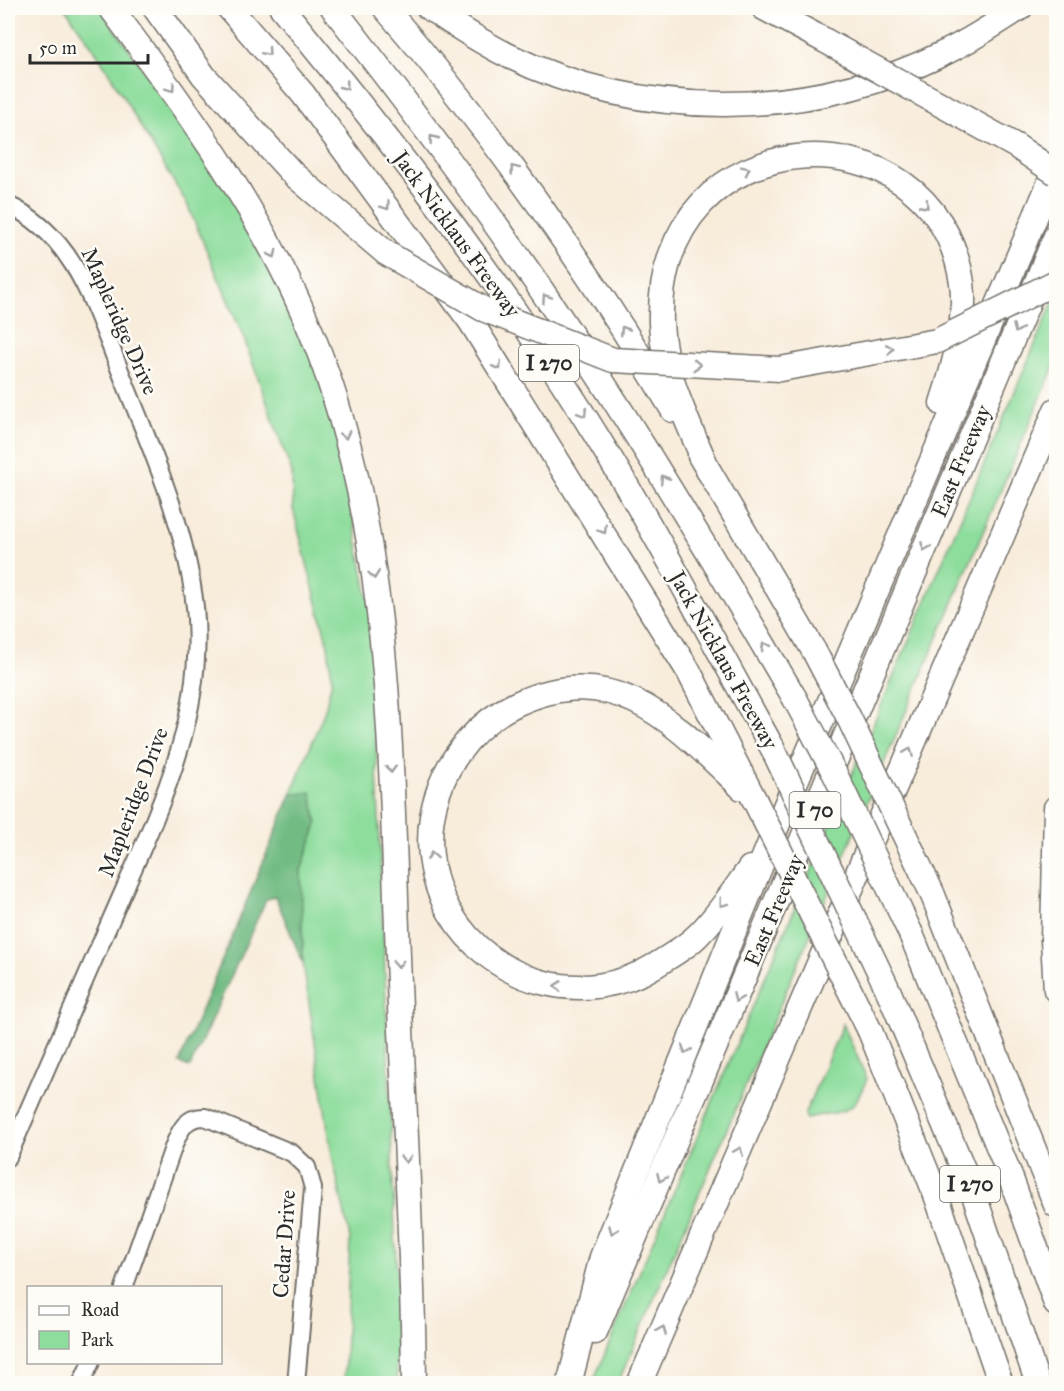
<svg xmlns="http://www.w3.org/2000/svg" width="1064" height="1391" viewBox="0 0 1064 1391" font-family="'IM FELL Great Primer',serif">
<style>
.green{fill:#8ddd9c;stroke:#5c8464;stroke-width:1.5}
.forest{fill:#72bc84;stroke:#4e7458;stroke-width:1.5}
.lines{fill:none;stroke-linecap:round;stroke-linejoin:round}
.minor-casing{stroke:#736f69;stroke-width:20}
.highway-casing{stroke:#736f69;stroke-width:27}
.minor{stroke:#fff;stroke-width:16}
.highway{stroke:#fff;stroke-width:24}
.highway-bridge-casing{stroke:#736f69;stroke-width:27;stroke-linecap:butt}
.highway-bridge{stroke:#fff;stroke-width:24}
.oneway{stroke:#a0a0a0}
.labels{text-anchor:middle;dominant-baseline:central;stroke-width:5;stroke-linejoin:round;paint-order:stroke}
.shield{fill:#fdfcf7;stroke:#6a6a68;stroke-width:1.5}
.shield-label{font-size:21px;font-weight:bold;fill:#2b2b2b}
.street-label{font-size:22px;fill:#2b2b2b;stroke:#fdfcf7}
</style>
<rect width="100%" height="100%" fill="#fdfcf7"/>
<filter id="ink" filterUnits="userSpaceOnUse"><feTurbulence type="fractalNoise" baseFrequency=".0167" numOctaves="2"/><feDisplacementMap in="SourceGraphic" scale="12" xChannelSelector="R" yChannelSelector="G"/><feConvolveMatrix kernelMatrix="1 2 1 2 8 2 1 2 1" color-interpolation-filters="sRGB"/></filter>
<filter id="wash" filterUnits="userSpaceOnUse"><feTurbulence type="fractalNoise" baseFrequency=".008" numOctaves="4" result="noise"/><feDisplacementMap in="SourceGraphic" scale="24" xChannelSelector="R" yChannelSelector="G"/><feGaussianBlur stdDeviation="1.35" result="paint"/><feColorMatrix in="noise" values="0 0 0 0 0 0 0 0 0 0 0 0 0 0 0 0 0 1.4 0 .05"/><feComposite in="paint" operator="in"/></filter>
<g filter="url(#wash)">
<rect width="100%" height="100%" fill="#f8ecdb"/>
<!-- green -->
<g class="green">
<path d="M65 8H100L236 200 319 369 341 450 371 615 397 1285V1383H344L350 1238 332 1156 303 963 301 870 317 824 311 793 291 795 325 710 332 680 328 646 293 509 292 473 243 336 187 204 100 58Z"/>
<path d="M1056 295V362L618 1383 592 1384Z"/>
<path d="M843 1024 867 1079C863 1087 859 1099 853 1105 843 1115 819 1113 806 1119L805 1113Z"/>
</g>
<!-- forest -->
<path class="forest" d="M311 792 317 824 301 870 303 963 275 896 266 900 190 1067 179 1063 291 795Z"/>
</g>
<g filter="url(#ink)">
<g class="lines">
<defs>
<g id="minor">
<path d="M8 205C75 235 95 309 121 373 151 449 186 525 195 607 207 720 153 822 110 922 76 1000 42 1079 8 1157"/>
<path d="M124 1288 174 1145C180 1130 186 1116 205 1117L292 1153 307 1167 313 1188 296 1384"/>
<path d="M81 1384 91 1362"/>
</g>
<g id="highway">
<path d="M111 8C187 110 264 215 312 334 392 531 390 747 398 956 403 1098 413 1241 414 1384"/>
<path d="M155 8 204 76 293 174"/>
<path d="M229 8 303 94 471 322 689 672 755 801"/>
<path d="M282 8C387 136 490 267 579 408 649 518 709 634 772 747"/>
<path d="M333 8C428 129 520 253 603 383 670 486 732 591 794 697"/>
<path d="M385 8C493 132 588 269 673 410"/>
<path d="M429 8C454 24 480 42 507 55 642 121 807 120 942 54 970 41 995 24 1020 8"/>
<path d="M764 8 822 39"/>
<path d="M700 456 814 651"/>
<path d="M708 470C689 424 663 374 661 323 655 115 935 101 962 283 967 321 954 367 942 403"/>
<path d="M742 788C675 724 616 657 516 704 440 740 406 837 449 911 492 985 585 1009 656 965 672 955 688 946 700 933 719 914 734 890 750 868"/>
<path d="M1056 808 1053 940 1056 990"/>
<path d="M932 893 1056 1205"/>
<path d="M911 934 1009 1173 1056 1304"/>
<path d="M888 990 974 1195 1038 1384"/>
<path d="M870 1031 936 1195 1001 1384"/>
<path d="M595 1332 1056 236"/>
<path d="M569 1384 602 1257 771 840 1056 168"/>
<path d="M639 1384 1056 410"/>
</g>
</defs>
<!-- minor casing -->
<use href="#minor" class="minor-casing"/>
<!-- highway casing -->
<use href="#highway" class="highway-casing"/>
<!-- minor -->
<use href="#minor" class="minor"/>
<!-- highway -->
<use href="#highway" class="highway"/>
<defs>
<g id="highway-bridge">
<path d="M822 39 1016 146 1056 173"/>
<path d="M293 174 386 253 483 309 613 360 780 369 937 341 1056 282"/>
<path d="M814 651 849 718 932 893"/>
<path d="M794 697 835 774 911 934"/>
<path d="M772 747 888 990"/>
<path d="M755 801 870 1031"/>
</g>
</defs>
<!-- highway-bridge casing -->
<use href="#highway-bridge" class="highway-bridge-casing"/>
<!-- highway-bridge -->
<use href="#highway-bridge" class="highway-bridge"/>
</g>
<!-- one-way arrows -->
<defs><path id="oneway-chevron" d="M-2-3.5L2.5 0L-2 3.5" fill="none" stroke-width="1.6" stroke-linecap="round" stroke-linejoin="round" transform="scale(1.5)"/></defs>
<g class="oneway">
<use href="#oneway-chevron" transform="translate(267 52) rotate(49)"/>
<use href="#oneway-chevron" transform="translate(345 86) rotate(51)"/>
<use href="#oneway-chevron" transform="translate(171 88) rotate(54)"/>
<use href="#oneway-chevron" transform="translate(433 139) rotate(-127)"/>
<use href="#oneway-chevron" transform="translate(514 169) rotate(-128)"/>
<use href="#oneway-chevron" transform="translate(746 170) rotate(-26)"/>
<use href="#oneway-chevron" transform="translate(925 205) rotate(48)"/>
<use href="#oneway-chevron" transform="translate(386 206) rotate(54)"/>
<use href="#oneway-chevron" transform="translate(273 254) rotate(64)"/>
<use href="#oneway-chevron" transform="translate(546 298) rotate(-124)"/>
<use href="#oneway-chevron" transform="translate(1017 329) rotate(113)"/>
<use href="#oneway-chevron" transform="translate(624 330) rotate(-123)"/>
<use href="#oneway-chevron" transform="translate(890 349) rotate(-10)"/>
<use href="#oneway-chevron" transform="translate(697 365) rotate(3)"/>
<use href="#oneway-chevron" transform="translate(498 366) rotate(58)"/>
<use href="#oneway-chevron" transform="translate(583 413) rotate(58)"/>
<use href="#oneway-chevron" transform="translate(345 435) rotate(75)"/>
<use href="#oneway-chevron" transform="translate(664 479) rotate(-122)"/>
<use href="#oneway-chevron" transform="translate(603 530) rotate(58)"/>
<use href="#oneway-chevron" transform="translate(925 547) rotate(113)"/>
<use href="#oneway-chevron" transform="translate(374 575) rotate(83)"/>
<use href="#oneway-chevron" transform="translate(765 646) rotate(-120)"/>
<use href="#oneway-chevron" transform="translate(909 752) rotate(-67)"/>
<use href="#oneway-chevron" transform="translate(391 769) rotate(88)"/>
<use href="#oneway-chevron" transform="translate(432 856) rotate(-99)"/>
<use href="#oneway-chevron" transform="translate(723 903) rotate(128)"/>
<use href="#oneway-chevron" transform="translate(398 964) rotate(88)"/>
<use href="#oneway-chevron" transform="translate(558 986) rotate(-173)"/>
<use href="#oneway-chevron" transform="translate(737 998) rotate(113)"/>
<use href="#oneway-chevron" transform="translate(686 1050) rotate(112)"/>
<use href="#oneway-chevron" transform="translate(739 1151) rotate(-67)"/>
<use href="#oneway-chevron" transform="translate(406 1159) rotate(88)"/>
<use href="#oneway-chevron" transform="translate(661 1178) rotate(113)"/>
<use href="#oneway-chevron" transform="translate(613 1230) rotate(112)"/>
<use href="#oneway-chevron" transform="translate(662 1330) rotate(-67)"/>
</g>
</g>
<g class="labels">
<!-- shield labels -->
<g class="shield">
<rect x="519" y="345" width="60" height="36" rx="4.5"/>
<rect x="789.5" y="792" width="51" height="36" rx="4.5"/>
<rect x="940" y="1166" width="60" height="36" rx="4.5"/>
</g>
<g class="shield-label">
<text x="549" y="363">I 270</text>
<text x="815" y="810">I 70</text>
<text x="970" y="1184">I 270</text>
</g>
<!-- street labels -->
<g class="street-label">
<text transform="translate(457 234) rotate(54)">Jack Nicklaus Freeway</text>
<text transform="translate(120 321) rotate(66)">Mapleridge Drive</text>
<text transform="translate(961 461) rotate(-67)">East Freeway</text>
<text transform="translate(724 660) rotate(61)">Jack Nicklaus Freeway</text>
<text transform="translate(133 802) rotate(-69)">Mapleridge Drive</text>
<text transform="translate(774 910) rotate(-67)">East Freeway</text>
<text transform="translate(284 1244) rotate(-86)">Cedar Drive</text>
</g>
</g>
<!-- margin -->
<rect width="1064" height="1391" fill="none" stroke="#fdfcf7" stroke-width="30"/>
<!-- legend -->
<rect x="27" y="1286" width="195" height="78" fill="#fdfcf7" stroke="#a9a8a5" stroke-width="1.5"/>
<rect x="39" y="1306" width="30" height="9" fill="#ffffff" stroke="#a9a8a5" stroke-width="1.5"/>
<text x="81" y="1316" font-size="18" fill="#2b2b2b">Road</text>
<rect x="39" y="1331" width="30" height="18" fill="#8ddd9c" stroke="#a9a8a5" stroke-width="1.5"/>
<text x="81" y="1346" font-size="18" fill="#2b2b2b">Park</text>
<!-- scale -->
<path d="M30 54v9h118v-9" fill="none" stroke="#2b2b2b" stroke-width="3"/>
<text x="39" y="54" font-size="18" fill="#2b2b2b" stroke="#fdfcf7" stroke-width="4.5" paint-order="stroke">50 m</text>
</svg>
